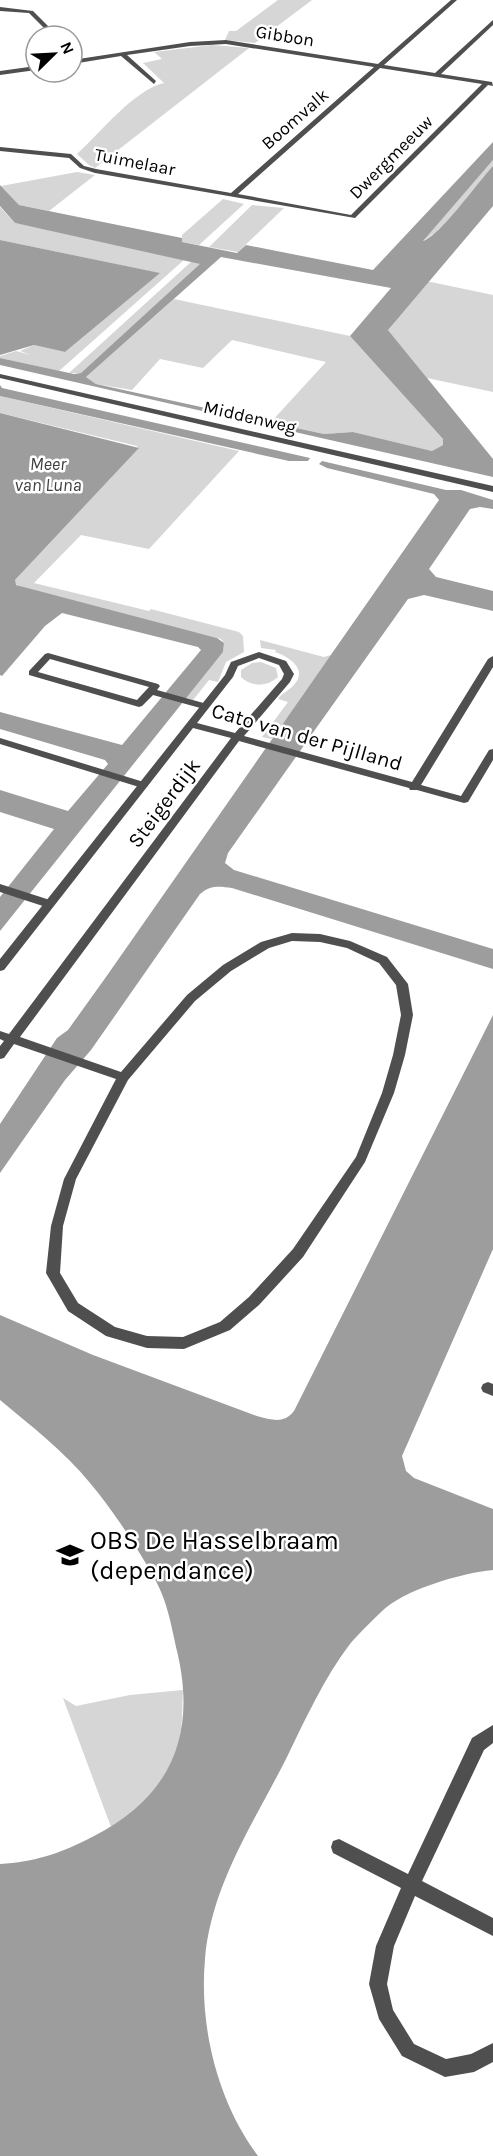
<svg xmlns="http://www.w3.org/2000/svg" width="493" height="2156" viewBox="0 0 493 2156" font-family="Karla,sans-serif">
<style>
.green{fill:#d6d6d6}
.water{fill:#9d9d9d;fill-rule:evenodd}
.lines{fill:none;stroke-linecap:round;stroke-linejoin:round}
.pedestrian{fill:#4f4f4f;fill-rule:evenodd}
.minor{fill:#4f4f4f;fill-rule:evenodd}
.labels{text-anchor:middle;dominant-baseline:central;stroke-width:5;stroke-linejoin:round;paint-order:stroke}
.far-street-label{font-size:18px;fill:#000;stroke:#fff}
.far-water-label{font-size:18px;font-style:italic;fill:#3e3e3e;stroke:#fff}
.street-label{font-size:21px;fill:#000;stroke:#fff}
.near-poi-label{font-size:26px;fill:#000;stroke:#fff;text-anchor:start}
</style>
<rect width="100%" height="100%" fill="#fff"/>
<!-- green -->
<g class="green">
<path d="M278 0H312L255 43 225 40 229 31H236Z"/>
<path d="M212 45 249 48 95 168 89 165 77 154C100 133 135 89 164 83L143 63 162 59 154 52Z"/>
<path d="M493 160V166C476 185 443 233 422 241Z"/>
<path d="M77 172 95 175 49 211 19 205 1 186Z"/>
<path d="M223 199 244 204 199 245 182 242V235Z"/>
<path d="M252 205 284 208 238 252 209 247Z"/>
<path d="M0 207 15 223 185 259 59 371 0 358V356L16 351 31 355 20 351 34 345 65 352 159 273 0 240Z"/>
<path d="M192 261 200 264V267L81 373H69Z"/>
<path d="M426 281 493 295V392L427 378 388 330Z"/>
<path d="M174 299 350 336 443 439V445L432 451 353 432 324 434 271 422 326 362 232 340 203 368 160 359 132 390 96 384 86 377Z"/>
<path d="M0 396 239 451 149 549 81 535 34 583 149 611 151 609 239 632 243 636 244 652 226 662 218 682 209 680 193 700 186 698 223 652 224 643 221 639 28 590 15 584V580L138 449 137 446 0 413Z"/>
<path d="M260 640 324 657 331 655 272 739 262 737 288 702 278 699C282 693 288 691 293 686 309 670 290 657 275 652L276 650 261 648Z"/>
<path d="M261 662 276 668 278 677C267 687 251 687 241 677V670L252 663Z"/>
<path d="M183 1690C182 1707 183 1725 179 1741 169 1775 145 1812 111 1827L63 1698 76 1706 130 1695Z"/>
</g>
<!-- water -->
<g class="water">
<path d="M493 142V160L423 241C440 236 478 182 493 166V206L388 330 493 459V477L0 365V358L74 374 81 373 200 264 15 223 0 206V185L19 205 182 238V242L237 253 246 245 373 270ZM221 257 391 288 350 336 443 439V445L432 451 353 432 324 434 96 384 86 377Z"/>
<path d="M0 240 160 273 65 352 34 345 0 355Z"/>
<path d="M0 385 2 388 310 458 308 461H289L0 396Z"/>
<path d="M0 413 139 448 15 580 16 585 217 638 224 643 223 652 0 931V897L54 829 0 812V790L68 811 108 764 105 760 0 729V712L122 745 201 650 198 647 62 613 45 626 2 676 0 675Z"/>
<path d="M322 461 446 490H461L493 500V509L480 507 470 509 429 569 436 577 493 591V611L424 595 408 599 307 741 309 745 305 744 228 853 225 863 234 870 493 949V969L232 888C219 886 210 885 200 894L91 1050 65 1080 0 1173V1124L57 1038 68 1030 106 977 439 500 434 494 327 468 319 464Z"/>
<path d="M493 1015V1249L402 1456 406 1471 414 1478 493 1509V1570C461 1573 403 1590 381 1612 372 1621 359 1633 350 1644 324 1678 305 1720 286 1759 254 1822 211 1886 205 1959 199 2026 217 2101 258 2156H0V1864C34 1862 60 1854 94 1836 172 1796 198 1733 176 1647 171 1624 167 1602 156 1581 137 1547 115 1513 90 1483 65 1452 30 1425 0 1400V1315L93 1355 257 1416C272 1420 284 1424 294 1411Z"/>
</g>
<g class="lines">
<!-- pedestrian -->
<g class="pedestrian">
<path d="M48 653 158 684 160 686 157 690 207 704 209 706 204 709 153 695 142 706 139 707 29 675V671L45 654ZM50 659 149 687 137 700 38 672Z"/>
<path d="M0 738 147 783 148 785 147 787H139L0 744Z"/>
<path d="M0 884 53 901 54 904 49 908 0 892Z"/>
</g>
<!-- minor -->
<g class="minor">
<path d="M451 0H457L384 65 435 73 493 20V25L441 74 492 82 493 86 488 85 355 218 95 173 80 168 69 158 0 151V147L71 154 84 166 96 169 231 193 374 67 226 44 190 46 127 55 156 81 154 84 121 56 72 64V60L190 42 226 40 378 64ZM380 68 482 84 351 215 238 194Z"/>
<path d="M0 7 33 11 58 36H52L29 13 0 11Z"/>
<path d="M36 66V70L0 75V71Z"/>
<path d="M0 374 493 486V492L0 378Z"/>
<path d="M259 652 286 661 294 674 290 682 244 736 412 782 488 659 493 656V667L421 785 461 796 489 750 493 749V760L468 802 464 803 417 790H410L409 788 239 741 20 1037 121 1072 187 995 223 965 261 942 292 933 320 934 350 941 387 957 408 984 413 1015 405 1055 394 1093 365 1162 303 1257 259 1305 230 1330 184 1349 147 1348 106 1336 68 1311 46 1273 51 1226 64 1179 116 1079 14 1044 4 1058 0 1059V1046L4 1041 0 1039V1031L9 1034 231 738 193 728 4 970 0 971V959L225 675 231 662ZM259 658 279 665 284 674 282 679 235 733 197 723 233 677 238 666ZM292 941 320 942 347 948 379 963 396 985 401 1015 393 1055 382 1093 356 1157 293 1249 249 1297 220 1322 183 1337 147 1336 115 1327 78 1303 60 1273 63 1226 76 1179 128 1080 195 1001 231 971 269 948Z"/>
<path d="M488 1382 493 1384V1396L483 1392 481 1388 483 1384Z"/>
<path d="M493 1725V1743L484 1750 422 1881 493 1918V1936L415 1896 394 1946 387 1984 393 2010 414 2044 446 2059 471 2054 493 2043V2062L474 2072 445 2077 402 2056 379 2019 369 1984 376 1946 401 1888 333 1853 331 1847 333 1841 339 1839 408 1874 472 1738Z"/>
</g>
</g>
<!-- icons -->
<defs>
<symbol id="school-bare" viewBox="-9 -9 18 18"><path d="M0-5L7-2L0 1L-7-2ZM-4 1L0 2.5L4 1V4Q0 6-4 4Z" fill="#000" stroke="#fff" stroke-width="2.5" paint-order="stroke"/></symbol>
</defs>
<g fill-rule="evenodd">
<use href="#school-bare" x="51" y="1536" width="38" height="38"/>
</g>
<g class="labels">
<!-- far-street labels -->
<g class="far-street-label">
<text transform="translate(285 36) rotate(9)">Gibbon</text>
<text transform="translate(295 119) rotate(-41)">Boomvalk</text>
<text transform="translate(391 157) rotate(-45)">Dwergmeeuw</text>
<text transform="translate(135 162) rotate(11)">Tuimelaar</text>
<text transform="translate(250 417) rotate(13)">Middenweg</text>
</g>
<!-- far-water labels -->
<g class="far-water-label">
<text x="48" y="464">Meer<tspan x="48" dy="21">van Luna</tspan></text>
</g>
<!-- street labels -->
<g class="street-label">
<text transform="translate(307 737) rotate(16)">Cato van der Pijlland</text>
<text transform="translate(164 803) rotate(-53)">Steigerdijk</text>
</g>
<!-- near-poi labels -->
<g class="near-poi-label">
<text x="90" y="1540">OBS De Hasselbraam<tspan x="90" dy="30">(dependance)</tspan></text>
</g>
</g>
<!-- north arrow -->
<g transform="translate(54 54) rotate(66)"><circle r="28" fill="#ffffff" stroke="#999999" stroke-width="1.5"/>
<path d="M0-4.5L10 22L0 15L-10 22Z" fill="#000000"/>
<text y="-9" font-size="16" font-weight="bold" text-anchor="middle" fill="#000000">N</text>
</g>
</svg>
